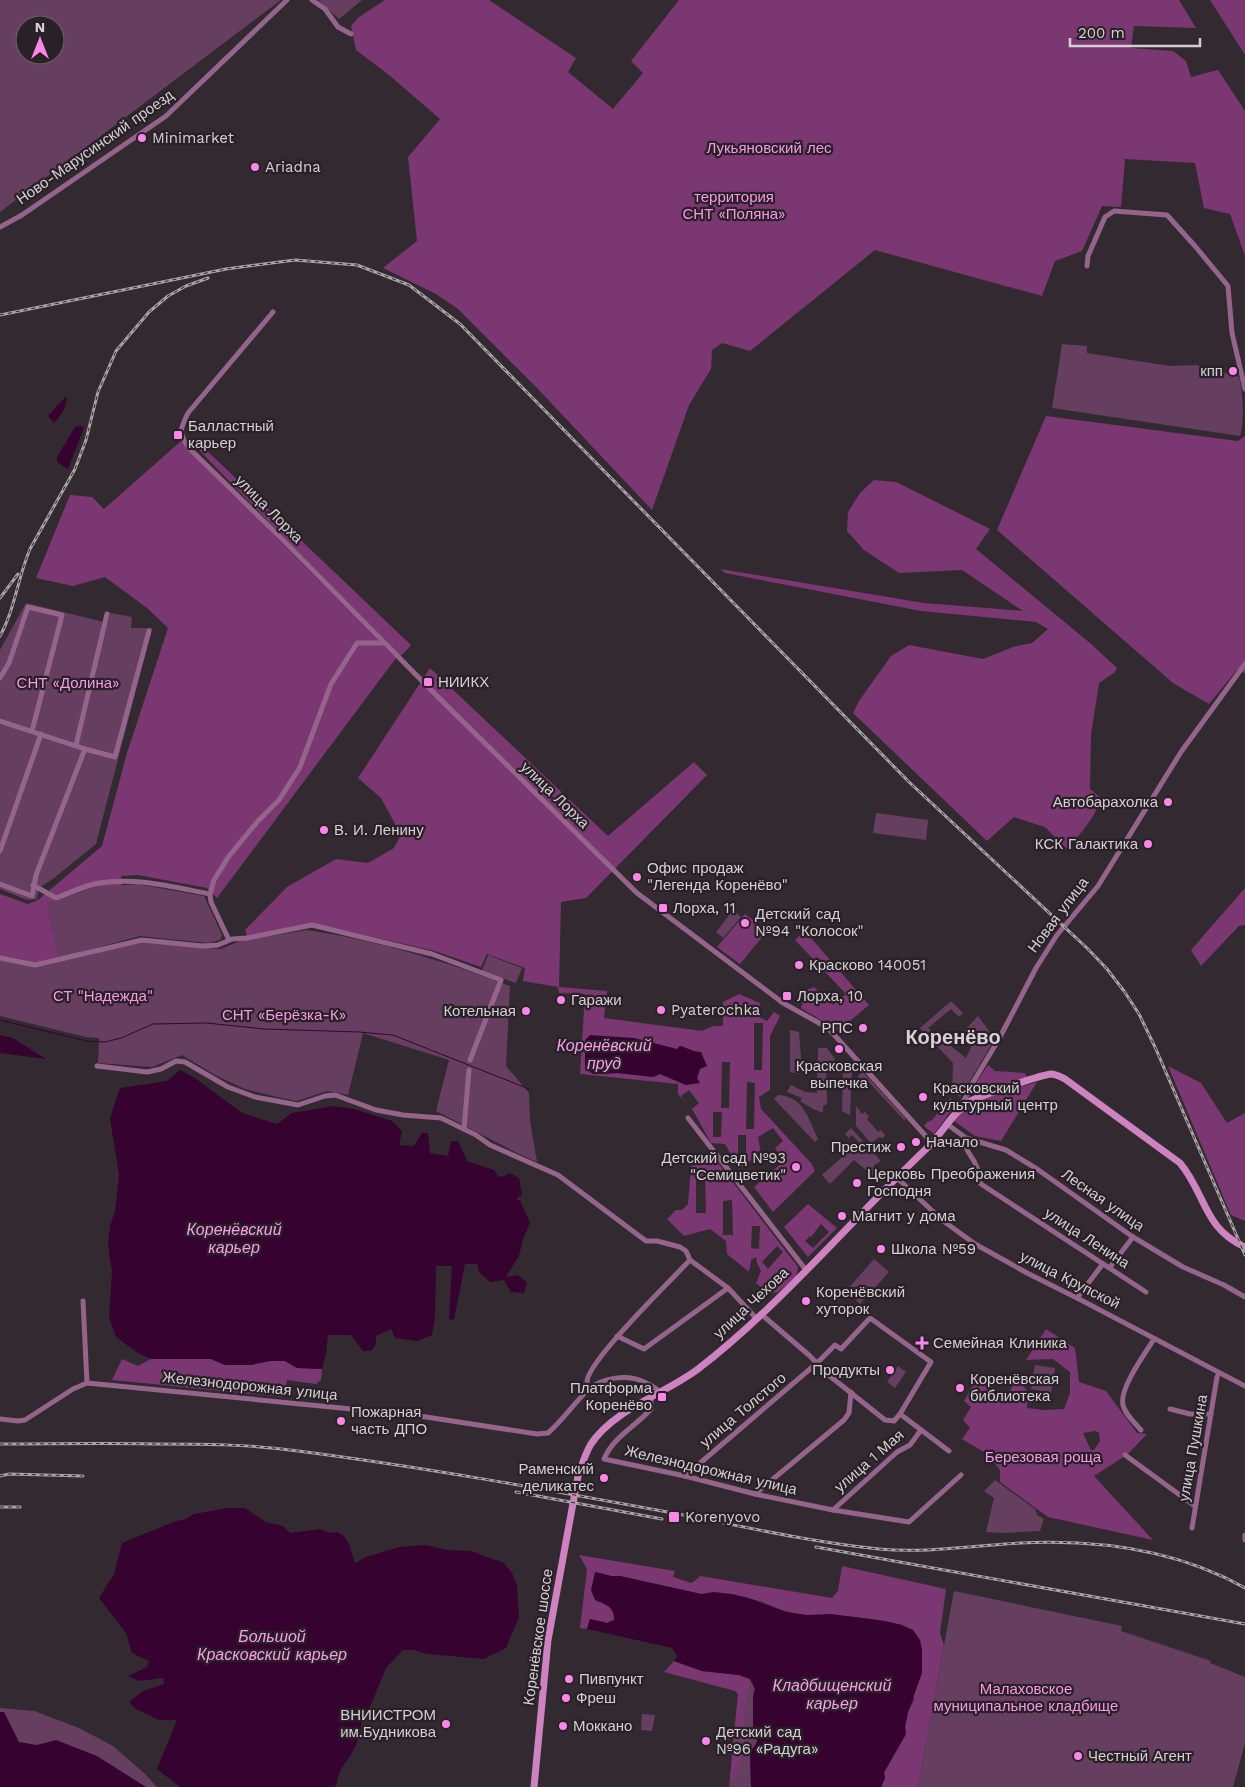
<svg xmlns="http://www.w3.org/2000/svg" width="1245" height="1787" viewBox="0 0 1245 1787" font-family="'Work Sans',sans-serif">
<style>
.green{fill:#663e5f;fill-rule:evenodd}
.forest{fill:#7b3771;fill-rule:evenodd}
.water{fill:#360330}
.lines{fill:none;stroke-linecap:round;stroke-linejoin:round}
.stream{stroke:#360330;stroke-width:1}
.street{stroke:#94648b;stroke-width:5}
.secondary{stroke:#ce82c0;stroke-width:7}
.rail-casing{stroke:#a9a2a7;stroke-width:3}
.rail{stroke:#292127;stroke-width:1;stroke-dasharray:4;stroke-linecap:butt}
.poi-dot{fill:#fa87e8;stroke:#292127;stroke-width:2}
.labels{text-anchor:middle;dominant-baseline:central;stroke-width:4.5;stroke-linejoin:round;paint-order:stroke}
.poi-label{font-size:15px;fill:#d5cfd3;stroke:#292127;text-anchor:start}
.street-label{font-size:15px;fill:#d5cfd3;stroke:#292127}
.park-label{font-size:15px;fill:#f898e8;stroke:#292127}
.water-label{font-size:16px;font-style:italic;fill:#fb9aea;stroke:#292127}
.district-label{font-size:20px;font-weight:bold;fill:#d9ced7;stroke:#292127}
</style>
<rect width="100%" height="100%" fill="#332a31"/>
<!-- green -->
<g class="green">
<path d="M0 0H281L0 212ZM25 25H55V55H25Z"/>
<path d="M318 0H362L339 19Z"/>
<path d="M1062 344 1087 346V353L1170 366 1196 365 1239 377C1243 395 1245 420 1240 436L1052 408Z"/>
<path d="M26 603 108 623 110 613 132 617 131 628H152L96 844 54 878 39 888 37 899 27 900 0 889V650Z"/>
<path d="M876 813 928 820 926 840 873 833Z"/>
<path d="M137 884 204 896 222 935 220 940 208 943 140 936 59 958 47 903 93 888Z"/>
<path d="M733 910 741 917 723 938 716 932Z"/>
<path d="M307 930C377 940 444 961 510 986L506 1066 529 1093 530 1121 537 1162 517 1153 436 1111 449 1060 363 1033 348 1095 327 1091 297 1101 277 1097 245 1089 215 1075 182 1055 152 1067 98 1063 99 1038 86 1037 0 1016V960L34 967 142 942 221 949 240 941Z"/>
<path d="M488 955 522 968 516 983 482 971Z"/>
<path d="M951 1001 963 1013 959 1017 951 1009 928 1028 966 1058 972 1045 963 1032 978 1016 995 1039 960 1097 952 1091 953 1063 920 1028Z"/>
<path d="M790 1030 799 1032 802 1070 799 1074 790 1072Z"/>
<path d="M818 1048H827L835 1059 834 1065 826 1067 827 1104 823 1106V1113L813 1109 800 1101 802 1098 787 1092 791 1085 805 1092 817 1093Z"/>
<path d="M843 1069 852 1071 850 1115 842 1111Z"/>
<path d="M863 1072 906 1119 904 1120 868 1081 859 1082 856 1084 859 1075Z"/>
<path d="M778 1095C804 1097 808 1118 818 1139L815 1142 774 1099Z"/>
<path d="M856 1106 862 1114 865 1112 869 1116 867 1119 878 1132 881 1130 885 1135 883 1138 879 1137 874 1141V1144L871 1143 856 1126Z"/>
<path d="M851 1128 881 1161 874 1165V1169L884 1178 880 1182 854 1160 830 1184 822 1175 859 1142 852 1135 849 1138 845 1134Z"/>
<path d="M874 1259 889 1272 860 1304 846 1291Z"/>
<path d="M1035 1365 1055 1368 1051 1393 1031 1389Z"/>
<path d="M898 1366 906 1372 895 1388 887 1382Z"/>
<path d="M995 1480 1035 1509 1037 1515 1044 1519 1040 1531 1003 1533 986 1532 994 1498 984 1491Z"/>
<path d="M954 1591 1122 1626 1121 1631 1211 1661 1210 1663 1245 1677V1743L1233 1787H918Z"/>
<path d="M750 1679 755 1689 753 1696V1732C760 1740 757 1745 750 1751L751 1787H729L738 1694Z"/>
<path d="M0 1708 34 1711 79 1728 113 1746 144 1773 157 1787H143L37 1746 19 1745 4 1712H0Z"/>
<path d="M642 1714 655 1715 652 1731 641 1730Z"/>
</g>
<!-- forest -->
<g class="forest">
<path d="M385 0H489L576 58 568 72 613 109 643 73 631 61 679 0H1179L1196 28 1134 26 1131 48 1173 51 1186 61 1191 77 1218 70 1245 111V256L1230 214 1204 208 1195 163 1125 159 1121 207 1102 206 1082 251 1055 261 1042 296 875 250 750 351 722 343 712 350 711 369 689 405 652 510 537 388 458 309 436 294 383 268 417 241 408 157 440 119 389 75 356 50 351 26 359 17Z"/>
<path d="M1210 0H1245V55Z"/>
<path d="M1046 416 1238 441 1245 436V673L1236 671 1209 704 1173 683 997 530Z"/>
<path d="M181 441 396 658 217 898 207 888 138 875 121 876 122 886 93 888 47 903 59 958 34 963 0 956V894L28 904 38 900 102 846 127 753 168 628 147 608 105 577 73 586 36 578 70 495 92 497 104 509Z"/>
<path d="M203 447 411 645 403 654 399 656 199 450Z"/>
<path d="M874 480 896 482 990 529 976 549 1090 643 1117 668 1115 672 1099 683 1091 735 1090 789 1101 798C1096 817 1080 834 1067 849L1045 827 1014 817 987 841 853 713 859 701 891 656 909 645 983 659 1013 647 1032 643 1048 629 1036 622 921 611 725 573 720 569 924 603 1023 611 962 570 899 573 864 550 847 531 848 512 860 493Z"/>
<path d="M430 668 608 836 694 762 707 775 586 898 561 902 559 987 607 991 604 1018 702 1031 713 1026H723V1002L739 994 760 1003 759 1017 767 1021 774 1012 780 1016 770 1036V1090L759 1097 761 1109 811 1163 815 1171 773 1212 754 1187 784 1161 775 1148 783 1141 773 1128 758 1137 761 1153 739 1169 725 1144 711 1143 692 1109 699 1103 689 1090 681 1096 686 1103 678 1094V1084L580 1074 585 994 559 993 558 987 523 981 525 968 487 954 481 967 435 951 312 923 247 936 245 930 287 887 336 859 368 863 394 848 401 835 381 798 358 778ZM754 1023H763L762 1070H754ZM680 1046 694 1052 700 1069 697 1078 686 1085 660 1074 653 1077 618 1073 593 1074 677 1049ZM722 1062H730L729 1108H721ZM747 1082 755 1083 754 1129H746ZM713 1112H722L721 1137H713ZM738 1135H746V1160H738Z"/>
<path d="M1245 888V925L1239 926 1201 966 1191 950Z"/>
<path d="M745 914 767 931 740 964 717 947Z"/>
<path d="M805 931 869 1005 838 1031 828 1020 824 1022 801 1008 806 990 814 987 833 1005 846 994 795 940Z"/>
<path d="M988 1065 995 1071 1025 1073 1027 1078 985 1092 978 1089 976 1083Z"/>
<path d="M1168 1066 1201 1083 1227 1123 1245 1113V1221L1231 1215Z"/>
<path d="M1037 1082 1001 1141 975 1136 954 1121C972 1096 1009 1091 1037 1082Z"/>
<path d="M950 1098 956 1104 934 1134 924 1126 927 1122 932 1120Z"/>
<path d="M715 1159 798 1267 796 1278 778 1292 769 1294 756 1283 761 1271 757 1263 756 1257 751 1260 749 1272 727 1254 726 1241 710 1229 684 1236 667 1219 676 1210H682L688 1204 691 1166ZM696 1178H705L706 1213H696ZM732 1200 733 1235H723V1201ZM752 1226H760L759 1249 751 1248ZM777 1246 783 1252 768 1269 762 1262Z"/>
<path d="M808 1204 837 1228 808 1257 784 1227ZM821 1224 829 1232 813 1248 805 1241 810 1236 811 1237Z"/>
<path d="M1046 1329 1075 1348 1079 1382 1106 1391 1137 1433 1147 1434 1128 1454 1094 1476 1153 1540 1048 1517 1000 1482V1470L989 1455 962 1439 970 1428 963 1420 971 1407 964 1401 977 1378 1007 1396 1017 1378 1028 1392 1027 1408 1044 1410 1064 1409 1070 1393V1372L1053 1359 1026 1360ZM1096 1431 1099 1433 1100 1441 1094 1450H1091L1083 1433Z"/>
<path d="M122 1359 138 1366 151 1359H211L225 1365H251L270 1361H285L297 1368 322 1369 321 1380 316 1384 287 1380 285 1397 112 1380Z"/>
<path d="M579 1555 675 1571 673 1577 691 1583 696 1580 700 1576 832 1598 838 1591 842 1566 946 1589 940 1633 944 1645 918 1787H881L885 1778 884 1773 906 1734 905 1727 908 1712 914 1700 902 1625C879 1619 856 1617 833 1615 824 1614 815 1616 806 1615 790 1614 777 1608 762 1602 743 1595 721 1592 701 1594L620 1576H611L596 1572 595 1600C606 1604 615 1607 614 1620L607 1623 590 1619 587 1629 580 1628 587 1569Z"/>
<path d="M674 1661 702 1671 739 1675 750 1679 743 1718 745 1724 740 1735 741 1759 737 1773 730 1780 738 1694 735 1691 664 1672Z"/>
</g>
<!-- water -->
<g class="water">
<path d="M66 396C68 406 61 415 54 423L48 416Z"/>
<path d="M80 426 84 428 68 469 57 462V457L75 427Z"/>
<path d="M0 1035 13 1038 46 1059 0 1053Z"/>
<path d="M590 1035 634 1038 677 1049 680 1046C688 1048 693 1052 701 1052L707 1066 700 1069 697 1078 700 1083 686 1085 660 1074 653 1077 618 1073 593 1074 585 1068V1040Z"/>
<path d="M180 1070 195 1078 242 1113 277 1124 292 1113 333 1106 354 1109 392 1121 402 1131 399 1145 414 1146 422 1133H428L430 1153 448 1156 451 1141H458L467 1161 494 1170 498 1176 502 1177 510 1173 519 1178 522 1195 517 1198V1200H520L530 1223 523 1239 519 1256 506 1277 518 1275 527 1283 524 1293 511 1292 504 1280 490 1282 479 1272 477 1264H465L454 1320 449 1319 452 1266H436L435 1317 432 1335 417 1341 395 1338 391 1329 376 1336V1344L371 1351H363L351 1335H328L326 1354 322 1369 297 1368 285 1361H270L251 1365H225L211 1359H151L138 1353 116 1337 109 1317 112 1272 108 1245 110 1226 115 1211 119 1175 110 1119 117 1096 120 1088 167 1081Z"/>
<path d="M227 1508H245L266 1522 283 1526 290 1533 320 1529 330 1533 337 1532 343 1535 349 1544 355 1563 366 1557 399 1547 426 1545 447 1550 471 1551 504 1563 512 1573 517 1586 519 1617 506 1648 484 1659 427 1654 414 1650H403L386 1668 367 1714 362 1718C361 1729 359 1739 354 1749 348 1761 337 1770 337 1784L334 1787H180L157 1769 177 1720H159L136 1709 129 1702 143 1691 164 1684 163 1678 140 1681 128 1676 147 1667 149 1661 132 1653 126 1633 99 1598 114 1574 122 1543 176 1521 186 1519 194 1514Z"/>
<path d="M595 1572 611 1576H620L701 1594 714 1592 732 1594 748 1598 786 1612 807 1615 831 1614 884 1621 902 1625 913 1630 920 1640 922 1649V1673L908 1712 905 1727 906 1734 884 1772 885 1778 881 1787H751L750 1751C757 1745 760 1740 753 1732V1696L755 1689 750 1679 739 1675 702 1671 674 1661 677 1656 672 1648 587 1629 590 1619 607 1623 614 1620C615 1607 605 1604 595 1600L591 1590Z"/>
<path d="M0 1712H4L19 1742 37 1745 56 1740 97 1756 146 1787H0Z"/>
</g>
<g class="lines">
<!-- stream -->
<path class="stream" d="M0 1020 87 1041 105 1042 121 1038 153 1024 207 1023 264 1029 359 1032 393 1035 529 1089"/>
<!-- street -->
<g class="street">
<path d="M312 0 325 9 338 27 351 34"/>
<path d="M0 227 22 215 166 116 287 0"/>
<path d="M1087 266 1088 256 1105 217 1114 211 1167 215 1195 246 1228 286 1232 333 1245 389"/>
<path d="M273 312 188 413C180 429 178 433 189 448L285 542 436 695 637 893 783 1003 828 1028 932 1143"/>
<path d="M0 678 9 663 28 607 62 615 32 731"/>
<path d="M0 721 85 749 36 875 32 896 0 884"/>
<path d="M76 745 107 614"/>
<path d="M85 749 115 757 149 631"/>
<path d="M0 851 41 734"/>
<path d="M33 885 56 898C70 893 85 885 99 883 137 877 173 887 210 894"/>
<path d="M229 940 211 902 210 894 214 880 229 856 258 821 279 800 300 767 331 684 357 643H383"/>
<path d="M0 958 35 965 142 940 203 946 218 945 232 939 247 938 312 925 432 954 501 980 470 1060"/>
<path d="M97 1066 147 1072 161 1069 176 1061 185 1062 228 1087 255 1097 298 1105 325 1096 335 1095 376 1110 403 1115 441 1118 476 1135 490 1145 558 1175 646 1241H657L680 1247 686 1251 690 1260 728 1288 756 1318"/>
<path d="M959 1108 967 1095 969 1089 999 1039 1036 968 1057 935 1098 886 1181 752 1245 664"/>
<path d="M688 1118 806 1270"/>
<path d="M947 1124 966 1138 1006 1150 1037 1169 1133 1237 1183 1267 1224 1285 1245 1297"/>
<path d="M464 1129 469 1070"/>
<path d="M966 1138 967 1150 974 1161 978 1170 977 1178 981 1184 1146 1292"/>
<path d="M896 1177 942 1220 975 1244 1027 1273 1077 1298 1245 1386"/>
<path d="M1110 1267 1133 1237"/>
<path d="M1077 1298 1102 1265"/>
<path d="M83 1301 87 1383"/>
<path d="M617 1336 644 1349 728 1288"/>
<path d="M590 1389C589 1386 587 1384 587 1381 589 1360 672 1279 690 1260"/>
<path d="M651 1398V1409C636 1426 613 1437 604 1459L685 1476 755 1494 833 1510 909 1522 961 1475"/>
<path d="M1170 1409 1190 1414H1211"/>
<path d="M900 1414 949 1451"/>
<path d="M0 1419 18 1421 25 1420 73 1389 87 1383 413 1415 537 1434 548 1433C563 1420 574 1403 588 1390 602 1377 628 1374 644 1382 650 1384 656 1389 661 1392"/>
<path d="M1141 1430C1135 1423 1127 1416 1124 1408 1116 1392 1145 1354 1154 1339"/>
<path d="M1125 1455 1195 1506"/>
<path d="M685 1476 817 1363 835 1345 841 1349 870 1318 931 1362 900 1414 894 1421 885 1420 826 1373 810 1356 761 1314"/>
<path d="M755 1494 844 1420 849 1413 851 1392"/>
<path d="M833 1510 897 1452 910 1445 921 1430"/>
<path d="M1192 1528 1217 1377 1219 1373"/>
<path d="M1245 1535V1540"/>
</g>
<!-- secondary -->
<path class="secondary" d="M534 1787 548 1640 578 1476C582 1465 585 1454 591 1444 614 1409 665 1394 698 1369 781 1305 850 1221 926 1149 942 1134 951 1114 969 1102 978 1096 1041 1075 1051 1074 1056 1074 1061 1077 1065 1079L1180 1163C1206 1194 1203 1228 1245 1247"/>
<defs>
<g id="rail">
<path d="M0 315 226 269 295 260 357 265 409 285 460 324 909 782 1088 949 1107 969 1124 991 1139 1014 1155 1047 1245 1255"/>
<path d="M0 598 18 574"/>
<path d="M0 636C15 609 18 577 30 549L75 469 86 440 98 392 116 351 149 312 168 296 186 286 208 278"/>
<path d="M0 1444C51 1444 101 1443 152 1444 201 1444 249 1444 298 1451 423 1467 548 1490 673 1513 741 1526 810 1542 879 1549 921 1553 964 1547 1005 1544 1088 1538 1172 1547 1245 1588"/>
<path d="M0 1476 9 1474 83 1476"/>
<path d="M516 1492 662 1519"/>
<path d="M0 1507H20"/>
<path d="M816 1547 1245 1624"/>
</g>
</defs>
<!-- rail casing -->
<use href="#rail" class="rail-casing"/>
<!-- rail -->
<use href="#rail" class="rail"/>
</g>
<!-- markers -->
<g class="poi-dot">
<circle cx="142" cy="138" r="5"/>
<circle cx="255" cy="167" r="5"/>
<circle cx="1233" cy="371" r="5"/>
<rect x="173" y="430" width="10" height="10" rx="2.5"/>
<rect x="423" y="677" width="10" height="10" rx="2.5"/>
<circle cx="1168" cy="802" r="5"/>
<circle cx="324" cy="830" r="5"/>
<circle cx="1148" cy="844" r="5"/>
<circle cx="637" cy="877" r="5"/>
<rect x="658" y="903" width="10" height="10" rx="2.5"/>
<circle cx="745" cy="923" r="5"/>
<circle cx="799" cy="965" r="5"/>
<rect x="782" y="991" width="10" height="10" rx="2.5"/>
<circle cx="561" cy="1000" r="5"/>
<circle cx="661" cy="1010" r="5"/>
<circle cx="526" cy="1011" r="5"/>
<circle cx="863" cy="1028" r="5"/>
<circle cx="839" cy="1049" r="5"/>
<circle cx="923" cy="1097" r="5"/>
<circle cx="916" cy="1142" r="5"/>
<circle cx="901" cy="1147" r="5"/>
<circle cx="796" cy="1167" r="5"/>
<circle cx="857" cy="1183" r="5"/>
<circle cx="842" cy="1216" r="5"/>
<circle cx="881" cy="1249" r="5"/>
<circle cx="806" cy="1301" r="5"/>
<path d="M919.5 1335.5h5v5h5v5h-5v5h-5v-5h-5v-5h5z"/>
<circle cx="890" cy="1370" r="5"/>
<circle cx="960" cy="1388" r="5"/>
<rect x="657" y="1392" width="10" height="10" rx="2.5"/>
<circle cx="341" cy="1421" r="5"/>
<circle cx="604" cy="1478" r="5"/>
<rect x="668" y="1511" width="12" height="12" rx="2.5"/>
<circle cx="569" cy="1679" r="5"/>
<circle cx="566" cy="1698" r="5"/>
<circle cx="446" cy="1724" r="5"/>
<circle cx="563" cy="1726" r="5"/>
<circle cx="706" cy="1741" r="5"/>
<circle cx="1078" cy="1756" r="5"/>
</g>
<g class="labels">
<!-- poi labels -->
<g class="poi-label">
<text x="152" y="138">Minimarket</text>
<text x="265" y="167">Ariadna</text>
<text x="1223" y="371" text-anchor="end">кпп</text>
<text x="188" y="426">Балластный<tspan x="188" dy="17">карьер</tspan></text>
<text x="438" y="682">НИИКХ</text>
<text x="1158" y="802" text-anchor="end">Автобарахолка</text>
<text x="334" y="830">В. И. Ленину</text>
<text x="1138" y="844" text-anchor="end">КСК Галактика</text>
<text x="647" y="868">Офис продаж<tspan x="647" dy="17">"Легенда Коренёво"</tspan></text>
<text x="673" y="908">Лорха, 11</text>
<text x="755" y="914">Детский сад<tspan x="755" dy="17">№94 "Колосок"</tspan></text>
<text x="809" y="965">Красково 140051</text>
<text x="797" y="996">Лорха, 10</text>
<text x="571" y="1000">Гаражи</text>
<text x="671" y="1010">Pyaterochka</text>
<text x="516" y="1011" text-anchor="end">Котельная</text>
<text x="853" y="1028" text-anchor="end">РПС</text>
<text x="839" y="1066" text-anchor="middle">Красковская<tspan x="839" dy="17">выпечка</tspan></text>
<text x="933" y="1088">Красковский<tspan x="933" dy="17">культурный центр</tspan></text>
<text x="926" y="1142">Начало</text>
<text x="891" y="1147" text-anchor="end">Престиж</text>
<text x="786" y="1158" text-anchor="end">Детский сад №93<tspan x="786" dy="17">"Семицветик"</tspan></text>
<text x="867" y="1174">Церковь Преображения<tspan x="867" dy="17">Господня</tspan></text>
<text x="852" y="1216">Магнит у дома</text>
<text x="891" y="1249">Школа №59</text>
<text x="816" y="1292">Коренёвский<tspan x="816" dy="17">хуторок</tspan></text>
<text x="933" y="1343">Семейная Клиника</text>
<text x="880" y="1370" text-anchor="end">Продукты</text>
<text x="970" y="1379">Коренёвская<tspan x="970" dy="17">библиотека</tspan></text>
<text x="652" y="1388" text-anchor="end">Платформа<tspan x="652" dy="17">Коренёво</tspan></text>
<text x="351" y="1412">Пожарная<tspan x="351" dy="17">часть ДПО</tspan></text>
<text x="594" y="1469" text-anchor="end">Раменский<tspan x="594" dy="17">деликатес</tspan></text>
<text x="685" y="1517">Korenyovo</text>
<text x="579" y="1679">Пивпункт</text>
<text x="576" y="1698">Фреш</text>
<text x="436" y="1715" text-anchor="end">ВНИИСТРОМ<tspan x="436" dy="17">им.Будникова</tspan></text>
<text x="573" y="1726">Моккано</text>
<text x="716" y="1732">Детский сад<tspan x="716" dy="17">№96 «Радуга»</tspan></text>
<text x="1088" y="1756">Честный Агент</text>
</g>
<!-- street labels -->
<g class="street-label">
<text transform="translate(95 147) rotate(-35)">Ново-Марусинский проезд</text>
<text transform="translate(269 509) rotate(45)">улица Лорха</text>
<text transform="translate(555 795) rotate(44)">улица Лорха</text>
<text transform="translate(1058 915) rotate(-53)">Новая улица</text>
<text transform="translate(1103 1200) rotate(35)">Лесная улица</text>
<text transform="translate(1087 1238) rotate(33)">улица Ленина</text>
<text transform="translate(1070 1280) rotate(27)">улица Крупской</text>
<text transform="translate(751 1303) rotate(-43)">улица Чехова</text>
<text transform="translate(250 1386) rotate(6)">Железнодорожная улица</text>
<text transform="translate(743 1410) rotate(-40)">улица Толстого</text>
<text transform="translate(1193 1448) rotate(-80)">улица Пушкина</text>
<text transform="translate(869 1461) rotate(-41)">улица 1 Мая</text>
<text transform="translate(711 1470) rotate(13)">Железнодорожная улица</text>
<text transform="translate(538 1637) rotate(-82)">Коренёвское шоссе</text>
</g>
<!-- park labels -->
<g class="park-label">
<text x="769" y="148">Лукьяновский лес</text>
<text x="734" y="197">территория<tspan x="734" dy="17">СНТ «Поляна»</tspan></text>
<text x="68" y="683">СНТ «Долина»</text>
<text x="103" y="996">СТ "Надежда"</text>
<text x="284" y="1015">СНТ «Берёзка-К»</text>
<text x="1043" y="1457">Березовая роща</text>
<text x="1026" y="1689">Малаховское<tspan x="1026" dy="17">муниципальное кладбище</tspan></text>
</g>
<!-- water labels -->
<g class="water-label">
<text x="604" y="1045">Коренёвский<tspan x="604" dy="18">пруд</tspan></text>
<text x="234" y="1229">Коренёвский<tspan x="234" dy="18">карьер</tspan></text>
<text x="272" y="1636">Большой<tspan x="272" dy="18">Красковский карьер</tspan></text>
<text x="832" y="1685">Кладбищенский<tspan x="832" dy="18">карьер</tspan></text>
</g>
<!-- district labels -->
<g class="district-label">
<text x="953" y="1037">Коренёво</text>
</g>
</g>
<!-- north arrow -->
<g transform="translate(40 40)"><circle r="24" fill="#292127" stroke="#6e676c"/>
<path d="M0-4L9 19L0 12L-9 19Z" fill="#fa87e8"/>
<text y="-8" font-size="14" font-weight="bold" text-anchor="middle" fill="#d5cfd3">N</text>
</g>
<!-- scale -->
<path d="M1070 38v8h130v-8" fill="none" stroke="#d5cfd3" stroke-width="2.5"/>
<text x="1078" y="38" font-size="15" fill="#d5cfd3" stroke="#292127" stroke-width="4" paint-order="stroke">200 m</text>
</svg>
